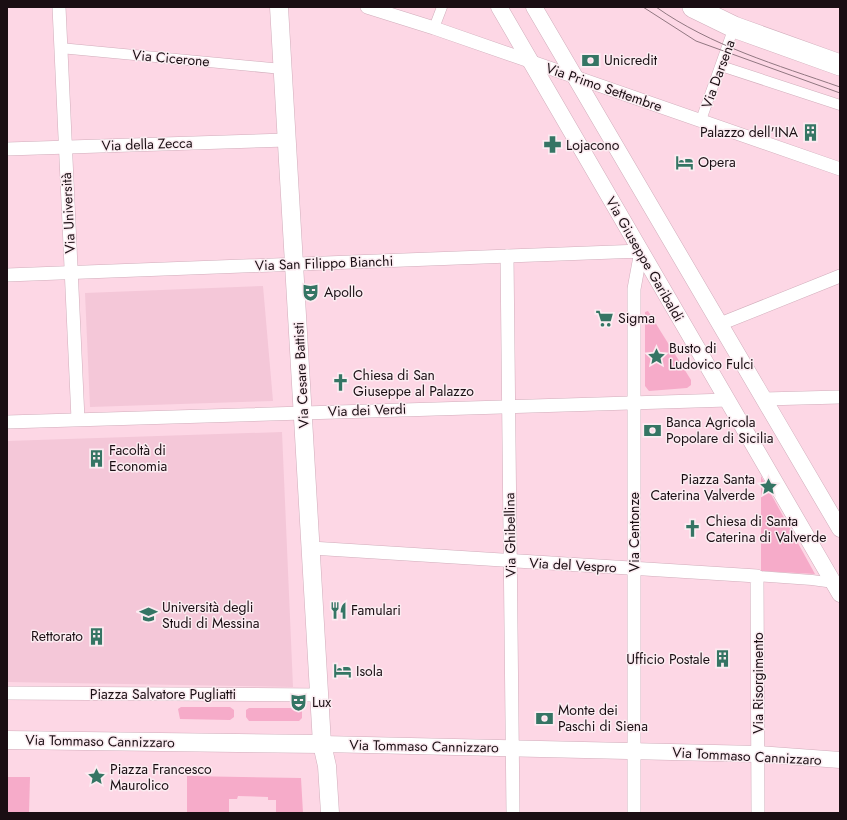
<svg xmlns="http://www.w3.org/2000/svg" width="847" height="820" viewBox="0 0 847 820" font-family="Jost,sans-serif">
<style>
.built{fill:#f4c7d8}
.green{fill:#f6abc9}
.lines{fill:none;stroke-linecap:round;stroke-linejoin:round}
.pedestrian-casing{stroke:#d1adbb;stroke-width:11}
.minor-casing{stroke:#d1adbb;stroke-width:14}
.tertiary-casing{stroke:#d1adbb;stroke-width:17}
.secondary-casing{stroke:#d1adbb;stroke-width:19}
.primary-casing{stroke:#d1adbb;stroke-width:22}
.pedestrian{stroke:#fff;stroke-width:10}
.minor{stroke:#fff;stroke-width:13}
.tertiary{stroke:#fff;stroke-width:16}
.secondary{stroke:#fff;stroke-width:18}
.primary{stroke:#fff;stroke-width:21}
.tram{stroke:#917781;stroke-width:1}
.labels{text-anchor:middle;dominant-baseline:central;stroke-width:3;stroke-linejoin:round;paint-order:stroke}
.street-label{font-size:14px;fill:#1a0e13;stroke:#fbecf1}
.poi-label{font-size:14px;fill:#1a0e13;stroke:#fbecf1;text-anchor:start}
</style>
<rect width="100%" height="100%" fill="#fdd7e5"/>
<!-- built -->
<g class="built">
<path d="M263 286 273 401 90 407 85 293Z"/>
<path d="M282 432 293 687 7 682V441Z"/>
</g>
<!-- green -->
<g class="green">
<path d="M648 311 691 380V385L687 388 649 391 645 386V312Z"/>
<path d="M761 476 815 574 761 571Z"/>
<path d="M181 707H230L234 710V717L230 720 180 719 178 709Z"/>
<path d="M249 708H298L302 711V718L299 721H249L246 717V710Z"/>
<path d="M187 776 301 778 303 813H276V800H268V797L238 796 237 799H229V813H187Z"/>
<path d="M7 777H30L29 813H7Z"/>
</g>
<g class="lines">
<defs>
<g id="pedestrian">
<path d="M434 28 442 7"/>
<path d="M60 48 282 69"/>
<path d="M721 66 840 105"/>
<path d="M701 120 734 27"/>
<path d="M757 576 812 580 834 583"/>
</g>
<g id="minor">
<path d="M59 7 78 419"/>
<path d="M367 7 434 28 840 169"/>
<path d="M7 149 287 140"/>
<path d="M507 256 513 813"/>
<path d="M7 275 641 251 634 289V813"/>
<path d="M720 324 840 276"/>
<path d="M764 399 840 397"/>
<path d="M7 422 728 400"/>
<path d="M311 548 757 576 758 813"/>
<path d="M7 693 319 695"/>
</g>
<g id="tertiary">
<path d="M499 7 840 594"/>
<path d="M534 7 840 529"/>
<path d="M322 744 758 754 840 760"/>
</g>
<g id="secondary">
<path d="M279 7 322 744 327 766 330 813"/>
<path d="M7 740 322 744"/>
</g>
<path id="primary" d="M693 7 734 27 840 65"/>
</defs>
<!-- pedestrian casing -->
<use href="#pedestrian" class="pedestrian-casing"/>
<!-- minor casing -->
<use href="#minor" class="minor-casing"/>
<!-- tertiary casing -->
<use href="#tertiary" class="tertiary-casing"/>
<!-- secondary casing -->
<use href="#secondary" class="secondary-casing"/>
<!-- primary casing -->
<use href="#primary" class="primary-casing"/>
<!-- pedestrian -->
<use href="#pedestrian" class="pedestrian"/>
<!-- minor -->
<use href="#minor" class="minor"/>
<!-- tertiary -->
<use href="#tertiary" class="tertiary"/>
<!-- secondary -->
<use href="#secondary" class="secondary"/>
<!-- primary -->
<use href="#primary" class="primary"/>
<!-- tram -->
<g class="tram">
<path d="M643 7 696 41 840 93"/>
<path d="M656 7C711 46 777 65 840 87"/>
</g>
</g>
<!-- icons -->
<defs>
<symbol id="bank-bare" viewBox="-9 -9 18 18"><path d="M-6-4H6V4H-6ZM0-2.3a2.3 2.3 0 1 0 0 4.6a2.3 2.3 0 1 0 0-4.6Z" fill="#357564" stroke="#fbecf1" stroke-width="2.5" paint-order="stroke"/></symbol>
<symbol id="building-bare" viewBox="-9 -9 18 18"><path d="M-4-6H4V6H1V3H-1V6H-4ZM-2.5-4.3h1.7v1.8h-1.7ZM.8-4.3h1.7v1.8H.8ZM-2.5-1h1.7V.8h-1.7ZM.8-1h1.7V.8H.8Z" fill="#357564" stroke="#fbecf1" stroke-width="2.5" paint-order="stroke"/></symbol>
<symbol id="pharmacy-bare" viewBox="-9 -9 18 18"><path d="M-2-6h4v4h4v4h-4v4h-4v-4h-4v-4h4Z" fill="#357564" stroke="#fbecf1" stroke-width="2.5" paint-order="stroke"/></symbol>
<symbol id="hotel-bare" viewBox="-9 -9 18 18"><path d="M-6-4.5h1.5V1H6V5H4.5V3h-9V5H-6ZM-4 0a1.8 1.8 0 1 1 3.6 0ZM.5 0V-2.5h3Q6-2.5 6 0Z" fill="#357564" stroke="#fbecf1" stroke-width="2.5" paint-order="stroke"/></symbol>
<symbol id="theatre-bare" viewBox="-9 -9 18 18"><path d="M-5-5.5Q0-4 5-5.5V0Q5 5 0 6Q-5 5-5 0ZM-3.3-2.5H-1v1.5H-3.3ZM1-2.5H3.3v1.5H1ZM-2.8 1Q0 5.5 2.8 1Z" fill="#357564" stroke="#fbecf1" stroke-width="2.5" paint-order="stroke"/></symbol>
<symbol id="supermarket-bare" viewBox="-9 -9 18 18"><path d="M-6-5.5h2.5l.6 2H6L4.5 2H-2.5L-4.4-4H-6ZM-1.5 3.2a1.3 1.3 0 1 0 .1 0ZM3 3.2a1.3 1.3 0 1 0 .1 0Z" fill="#357564" stroke="#fbecf1" stroke-width="2.5" paint-order="stroke"/></symbol>
<symbol id="sight-bare" viewBox="-9 -9 18 18"><path d="M0-6L1.8-2.2L6-1.7L2.9 1.2L3.7 5.4L0 3.3L-3.7 5.4L-2.9 1.2L-6-1.7L-1.8-2.2Z" fill="#357564" stroke="#fbecf1" stroke-width="2.5" paint-order="stroke"/></symbol>
<symbol id="church-bare" viewBox="-9 -9 18 18"><path d="M-1.2-6h2.4v3.5h3.3v2.4h-3.3V6h-2.4V-.1h-3.3v-2.4h3.3Z" fill="#357564" stroke="#fbecf1" stroke-width="2.5" paint-order="stroke"/></symbol>
<symbol id="restaurant-bare" viewBox="-9 -9 18 18"><path d="M-5-6h1v4h1v-4h1v4h1v-4h1v5L-1.5 .5V6h-2V.5L-5-1ZM5-6V6H3V1.5H1.5Q1.5-4 5-6Z" fill="#357564" stroke="#fbecf1" stroke-width="2.5" paint-order="stroke"/></symbol>
<symbol id="university-bare" viewBox="-9 -9 18 18"><path d="M0-5L7-2L0 1L-7-2ZM-4 1L0 2.5L4 1V4Q0 6-4 4Z" fill="#357564" stroke="#fbecf1" stroke-width="2.5" paint-order="stroke"/></symbol>
</defs>
<g fill-rule="evenodd">
<use href="#bank-bare" x="578" y="48" width="25" height="25"/>
<use href="#building-bare" x="798" y="120" width="25" height="25"/>
<use href="#pharmacy-bare" x="540" y="132" width="25" height="25"/>
<use href="#hotel-bare" x="672" y="150" width="25" height="25"/>
<use href="#theatre-bare" x="298" y="280" width="25" height="25"/>
<use href="#supermarket-bare" x="592" y="306" width="25" height="25"/>
<use href="#sight-bare" x="644" y="344" width="25" height="25"/>
<use href="#church-bare" x="328" y="370" width="25" height="25"/>
<use href="#bank-bare" x="640" y="418" width="25" height="25"/>
<use href="#building-bare" x="84" y="446" width="25" height="25"/>
<use href="#sight-bare" x="756" y="474" width="25" height="25"/>
<use href="#church-bare" x="680" y="516" width="25" height="25"/>
<use href="#restaurant-bare" x="326" y="598" width="25" height="25"/>
<use href="#university-bare" x="136" y="602" width="25" height="25"/>
<use href="#building-bare" x="84" y="624" width="25" height="25"/>
<use href="#building-bare" x="710" y="646" width="25" height="25"/>
<use href="#hotel-bare" x="330" y="658" width="25" height="25"/>
<use href="#theatre-bare" x="286" y="690" width="25" height="25"/>
<use href="#bank-bare" x="532" y="706" width="25" height="25"/>
<use href="#sight-bare" x="84" y="764" width="25" height="25"/>
</g>
<g class="labels">
<!-- street labels -->
<g class="street-label">
<text transform="translate(171 58) rotate(5)">Via Cicerone</text>
<text transform="translate(718 74) rotate(-70)">Via Darsena</text>
<text transform="translate(604 87) rotate(19)">Via Primo Settembre</text>
<text transform="translate(147 144) rotate(-2)">Via della Zecca</text>
<text transform="translate(68 213) rotate(-93)">Via Università</text>
<text transform="translate(645 259) rotate(60)">Via Giuseppe Garibaldi</text>
<text transform="translate(324 263) rotate(-2)">Via San Filippo Bianchi</text>
<text transform="translate(301 375) rotate(-93)">Via Cesare Battisti</text>
<text transform="translate(367 410) rotate(-2)">Via dei Verdi</text>
<text transform="translate(634 532) rotate(-90)">Via Centonze</text>
<text transform="translate(510 535) rotate(-91)">Via Ghibellina</text>
<text transform="translate(573 565) rotate(3)">Via del Vespro</text>
<text transform="translate(758 683) rotate(-90)">Via Risorgimento</text>
<text x="163" y="694">Piazza Salvatore Pugliatti</text>
<text transform="translate(100 741) rotate(1)">Via Tommaso Cannizzaro</text>
<text transform="translate(424 746) rotate(1)">Via Tommaso Cannizzaro</text>
<text transform="translate(747 756) rotate(3)">Via Tommaso Cannizzaro</text>
</g>
<!-- poi labels -->
<g class="poi-label">
<text x="604" y="60">Unicredit</text>
<text x="798" y="132" text-anchor="end">Palazzo dell'INA</text>
<text x="566" y="145">Lojacono</text>
<text x="698" y="162">Opera</text>
<text x="324" y="292">Apollo</text>
<text x="618" y="318">Sigma</text>
<text x="669" y="348">Busto di<tspan x="669" dy="16">Ludovico Fulci</tspan></text>
<text x="353" y="375">Chiesa di San<tspan x="353" dy="16">Giuseppe al Palazzo</tspan></text>
<text x="666" y="422">Banca Agricola<tspan x="666" dy="16">Popolare di Sicilia</tspan></text>
<text x="109" y="450">Facoltà di<tspan x="109" dy="16">Economia</tspan></text>
<text x="755" y="479" text-anchor="end">Piazza Santa<tspan x="755" dy="16">Caterina Valverde</tspan></text>
<text x="706" y="521">Chiesa di Santa<tspan x="706" dy="16">Caterina di Valverde</tspan></text>
<text x="162" y="607">Università degli<tspan x="162" dy="16">Studi di Messina</tspan></text>
<text x="351" y="610">Famulari</text>
<text x="83" y="636" text-anchor="end">Rettorato</text>
<text x="710" y="659" text-anchor="end">Ufficio Postale</text>
<text x="356" y="671">Isola</text>
<text x="312" y="702">Lux</text>
<text x="558" y="710">Monte dei<tspan x="558" dy="16">Paschi di Siena</tspan></text>
<text x="110" y="769">Piazza Francesco<tspan x="110" dy="16">Maurolico</tspan></text>
</g>
</g>
<!-- border -->
<rect width="847" height="820" fill="none" stroke="#1a0e13" stroke-width="16"/>
</svg>
